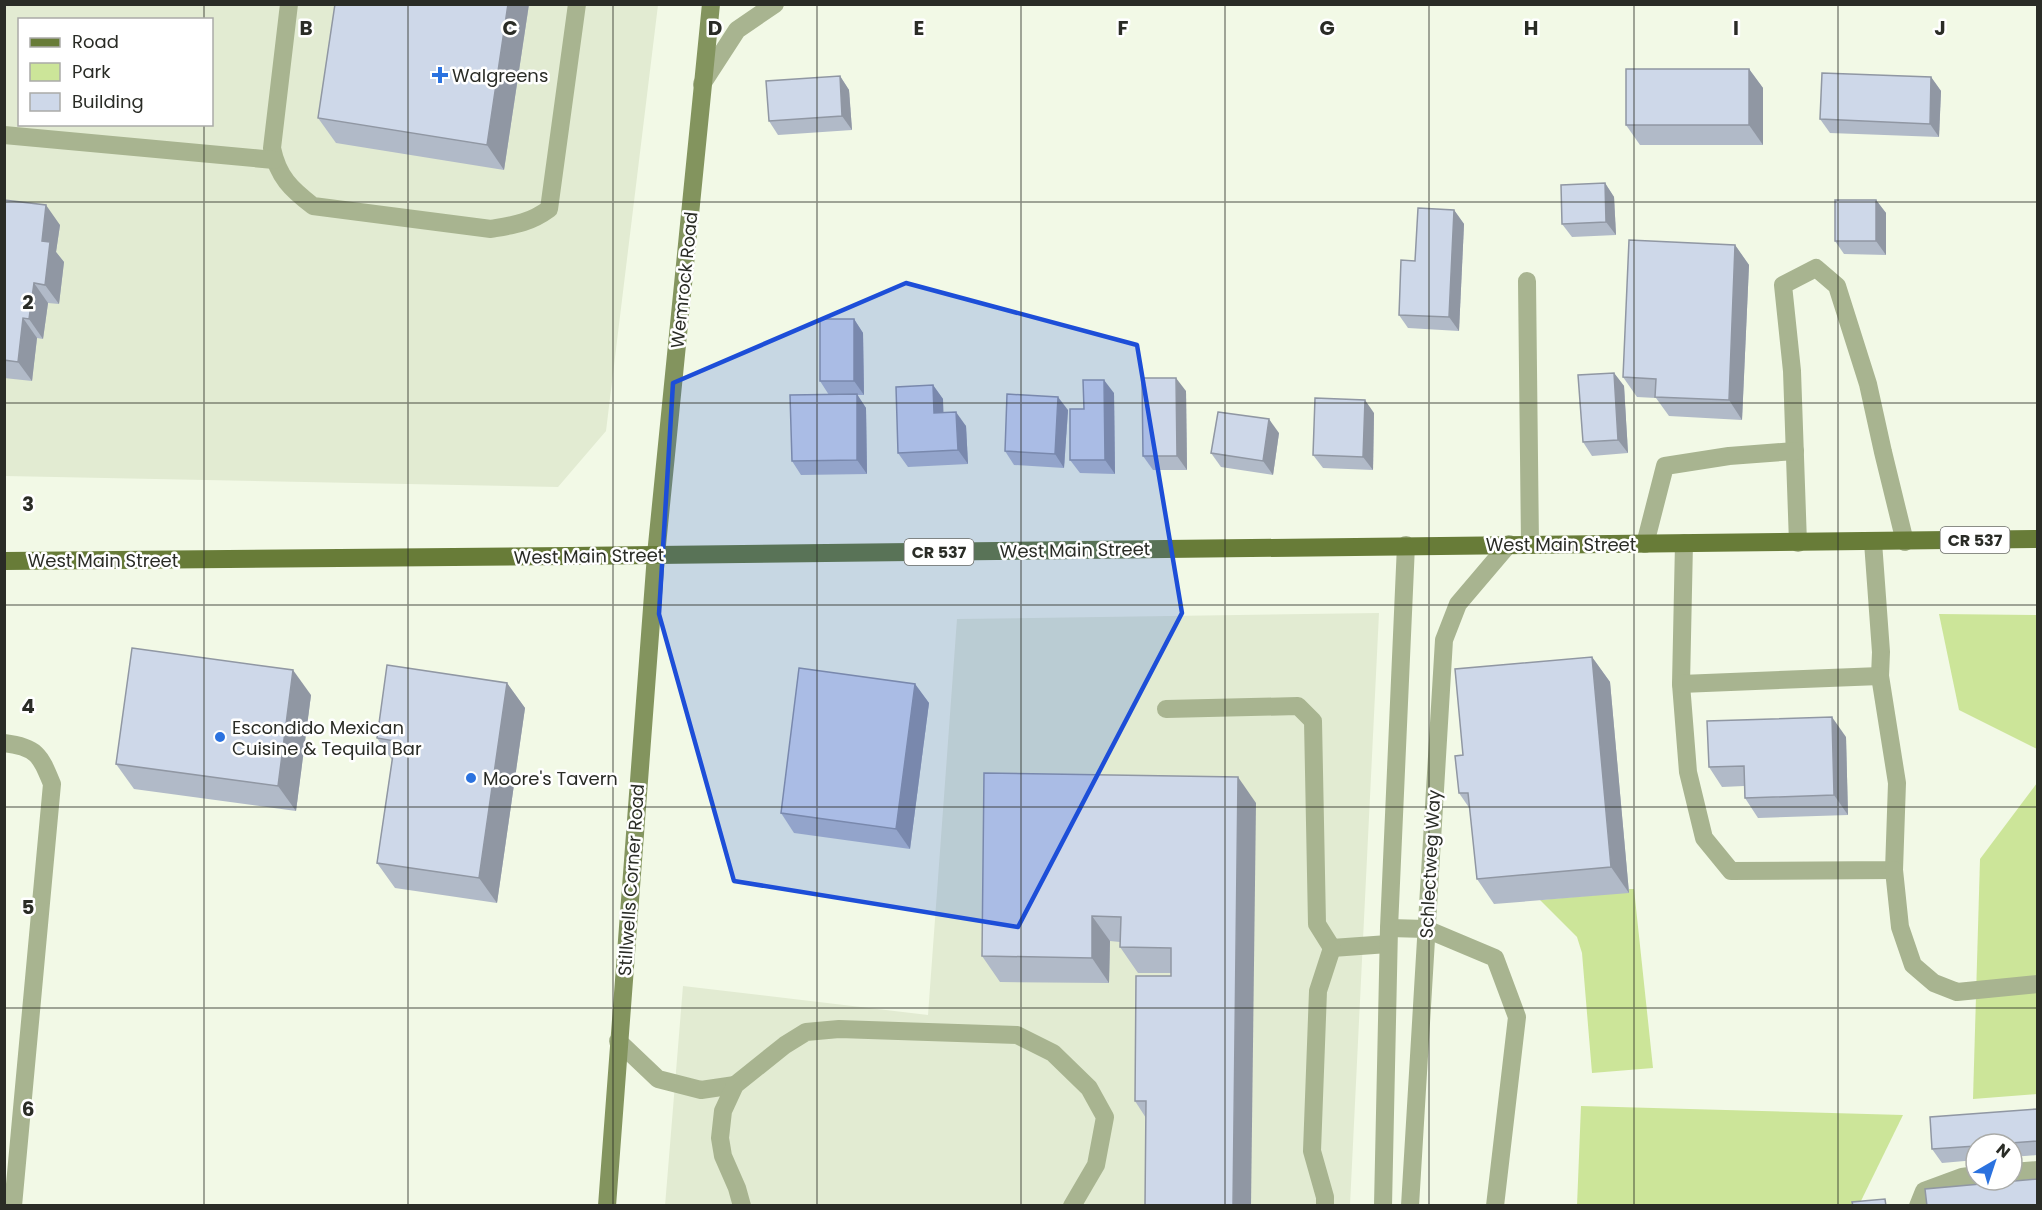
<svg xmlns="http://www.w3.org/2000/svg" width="2042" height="1210" viewBox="0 0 2042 1210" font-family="Poppins,sans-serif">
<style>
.built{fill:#e2ebd2;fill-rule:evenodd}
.green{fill:#cce599}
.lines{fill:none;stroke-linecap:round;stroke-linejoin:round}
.lane{stroke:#a8b490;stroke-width:18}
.street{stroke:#a8b490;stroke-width:18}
.secondary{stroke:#83945e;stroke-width:18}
.primary{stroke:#687c38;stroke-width:18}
.wall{fill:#b1bac8}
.shaded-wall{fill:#9097a3}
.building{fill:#ced8e9;stroke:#9097a3;stroke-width:1.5}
.marked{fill:#1d4ed8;fill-opacity:0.2;stroke:#1d4ed8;stroke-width:4.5;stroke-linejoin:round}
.grid{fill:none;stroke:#2a2c26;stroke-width:1.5;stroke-opacity:0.55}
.poi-dot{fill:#2b72df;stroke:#fff;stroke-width:2}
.labels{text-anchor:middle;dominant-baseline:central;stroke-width:5;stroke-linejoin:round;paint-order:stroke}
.shield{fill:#fff;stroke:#6a6b67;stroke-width:1.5}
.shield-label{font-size:16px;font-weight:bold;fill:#2a2c26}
.poi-label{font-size:18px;fill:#2a2c26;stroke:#fff;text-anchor:start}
.street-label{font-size:18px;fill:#2a2c26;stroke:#fff}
.grid-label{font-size:20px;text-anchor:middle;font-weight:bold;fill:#2a2c26;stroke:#fff;stroke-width:5;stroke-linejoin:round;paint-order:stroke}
</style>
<rect width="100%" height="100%" fill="#f2f9e6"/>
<!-- built -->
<g class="built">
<path d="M5 5H658L606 431 558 487 5 476ZM20 20H212V124H20Z"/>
<path d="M1379 613 1350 1205 665 1206 683 986 928 1015 957 619Z"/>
</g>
<!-- green -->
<g class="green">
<path d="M1939 614 2037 615V749L1959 710Z"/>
<path d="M2037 783V1094L1973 1099 1980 859Z"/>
<path d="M1629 889H1634L1653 1068 1592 1073 1582 953 1577 937 1540 900 1629 892Z"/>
<path d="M1581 1106 1903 1115 1859 1205 1577 1206Z"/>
</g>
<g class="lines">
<!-- lane -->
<g class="lane">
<path d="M289 4 272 148C278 177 291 189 313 206L491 229C514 225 530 223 549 209L577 4"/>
<path d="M4 135 274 160"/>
<path d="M1527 281 1530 545"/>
<path d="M1684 543 1681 684 1688 772 1704 838 1731 871 1894 870 1897 783 1880 676 1881 652 1873 542"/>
<path d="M1798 543 1792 371 1783 285 1816 268 1837 286 1868 384 1883 452 1905 542"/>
<path d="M1645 544 1665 466 1729 456 1795 451"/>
<path d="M1681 684 1880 676"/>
<path d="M1166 709 1298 706 1313 721 1317 924 1332 948 1388 944"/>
<path d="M4 743C37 747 40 755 52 784L13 1206"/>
<path d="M1894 870 1900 927 1913 965 1934 983 1957 992 2038 984"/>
<path d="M1389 928 1426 929 1495 958 1517 1017 1495 1206"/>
<path d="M618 1041 658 1079 701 1090 735 1085"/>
<path d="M2012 1172 2038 1170"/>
<path d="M742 1206 737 1188 723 1156 720 1138 723 1111 735 1085 785 1045 806 1032 839 1029 1017 1035 1053 1053 1089 1088 1105 1117 1096 1165 1072 1206"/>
<path d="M1325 1206V1197L1312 1151 1318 991 1332 948"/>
<path d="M1918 1206 1924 1191 1962 1177 1976 1175"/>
</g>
<!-- street -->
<g class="street">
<path d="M702 84 737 30 775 4"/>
<path d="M1383 1206 1389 928 1406 545"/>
<path d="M1410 1206 1444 640 1458 604 1509 544"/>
</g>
<!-- secondary -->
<path class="secondary" d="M607 1206 656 555 711 4"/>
<!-- primary -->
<path class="primary" d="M4 561 570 556 2038 539"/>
</g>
<!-- wall -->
<g class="wall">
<path d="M335 4H529L504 170 336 143 318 118Z"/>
<path d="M1749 69 1763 88V145H1640L1626 125Z"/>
<path d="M840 76 849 90 852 130 778 135 769 121Z"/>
<path d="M1931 77 1941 91 1939 137 1830 133 1820 119Z"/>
<path d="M1605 183 1614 197 1616 235 1572 237 1562 224Z"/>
<path d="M4 200 60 225 56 252 64 262 59 304 48 303 43 339 37 338 32 381 4 378Z"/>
<path d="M1876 200 1886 213V255L1844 254 1835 241Z"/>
<path d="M1454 210 1464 224 1459 331 1408 328 1399 315Z"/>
<path d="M1735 245 1749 265 1742 420 1669 416 1656 398 1637 397 1623 377Z"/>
<path d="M854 319 863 333 864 395H857L866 408 867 474 801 475 792 461 829 395 820 381Z"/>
<path d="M1614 373 1624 386 1628 453 1592 456 1583 442Z"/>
<path d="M933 385 943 399V413L966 426 968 464 908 467 898 453Z"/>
<path d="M1186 391 1187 470H1153L1143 456Z"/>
<path d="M1114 393 1115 474 1080 473 1070 460 1084 409Z"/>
<path d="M1068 410 1064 468 1014 465 1005 451Z"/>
<path d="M1374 413 1373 470 1323 468 1313 455Z"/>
<path d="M1279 433 1273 475 1221 467 1211 453Z"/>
<path d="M1592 657 1610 682 1629 893 1494 904 1477 879 1470 809 1459 793 1463 755Z"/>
<path d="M507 683 525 708 497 903 395 888 377 863 392 760 377 738Z"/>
<path d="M915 684 929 703 910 849 794 833 781 813Z"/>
<path d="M311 695 296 811 134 789 116 764Z"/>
<path d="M1846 737 1848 815 1758 818 1745 798 1744 786 1722 787 1709 767Z"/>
<path d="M1256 803 1146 1118 1135 1101 1171 976V973H1138L1120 947V942L1110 941 1109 983 1000 982 982 956Z"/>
<path d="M2037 1109V1155L2012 1157V1144H1976V1160L1942 1163 1932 1149Z"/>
</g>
<!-- shaded-wall -->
<g class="shaded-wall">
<path d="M508 4H529L504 170 487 145Z"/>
<path d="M1749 69 1763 88V145L1749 125Z"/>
<path d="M840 76 849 90 852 130 842 116Z"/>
<path d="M1931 77 1941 91 1939 137 1930 124Z"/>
<path d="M1605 183 1614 197 1616 235 1606 222Z"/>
<path d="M1876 200 1886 213V255L1876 241Z"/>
<path d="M46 205 60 225 56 252 64 262 59 304 45 285 42 241Z"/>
<path d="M1454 210 1464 224 1459 331 1449 317Z"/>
<path d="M1735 245 1749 265 1742 420 1729 400Z"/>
<path d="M34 283 48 303 43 339 29 319Z"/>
<path d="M23 318 37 338 32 381 18 362Z"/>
<path d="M854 319 863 333 864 395 854 381Z"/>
<path d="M1614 373 1624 386 1628 453 1618 440Z"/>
<path d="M1176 378 1186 391 1187 470 1177 456Z"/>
<path d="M1104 380 1114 393 1115 474 1105 460Z"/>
<path d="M933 385 943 399 944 427 934 413Z"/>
<path d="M857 394 866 408 867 474 857 460Z"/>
<path d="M1058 397 1068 410 1064 468 1055 454Z"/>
<path d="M1365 400 1374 413 1373 470 1363 457Z"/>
<path d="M956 412 966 426 968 464 958 450Z"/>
<path d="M1269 419 1279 433 1273 475 1263 461Z"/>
<path d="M1592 657 1610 682 1629 893 1611 867Z"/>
<path d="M293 670 311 695 296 811 278 786Z"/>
<path d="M507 683 525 708 497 903 479 878Z"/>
<path d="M915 684 929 703 910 849 896 829Z"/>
<path d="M1832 717 1846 737 1848 815 1834 795Z"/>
<path d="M1238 777 1256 803 1251 1206H1233Z"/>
<path d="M1092 916 1110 941 1109 983 1092 958Z"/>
</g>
<!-- building -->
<g class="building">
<path d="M335 4H508L487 145 318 118Z"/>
<rect x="1626" y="69" width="123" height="56"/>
<path d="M1822 73 1931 77 1930 124 1820 119Z"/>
<path d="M840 76 842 116 769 121 766 81Z"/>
<path d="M1605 183 1606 222 1562 224 1561 185Z"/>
<path d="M4 200 46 205 42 241 50 242 45 285 34 283 29 319 23 318 18 362 4 360Z"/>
<rect x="1835" y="200" width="41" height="41"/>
<path d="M1418 208 1454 210 1449 317 1399 315 1401 260 1415 261Z"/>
<path d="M1629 240 1735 245 1729 400 1655 397 1656 379 1623 377Z"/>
<rect x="820" y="319" width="34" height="62"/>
<path d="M1614 373 1618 440 1583 442 1578 375Z"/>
<path d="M1142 378H1176L1177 456H1143Z"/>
<path d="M1083 380H1104L1105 460H1070V409H1084Z"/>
<path d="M933 385 934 413 956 412 958 450 898 453 896 387Z"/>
<path d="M857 394V460L792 461 790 395Z"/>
<path d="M1007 394 1058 397 1055 454 1005 451Z"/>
<path d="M1315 398 1365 400 1363 457 1313 455Z"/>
<path d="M1218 412 1269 419 1263 461 1211 453Z"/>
<path d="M132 648 293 670 278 786 116 764Z"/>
<path d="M1592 657 1611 867 1477 879 1468 793H1459L1455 756 1463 755 1455 669Z"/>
<path d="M387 665 507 683 479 878 377 863 395 741 377 738Z"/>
<path d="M799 668 915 684 896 829 781 813Z"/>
<path d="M1832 717 1834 795 1745 798 1744 766 1709 767 1707 721Z"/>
<path d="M984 773 1238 777 1233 1206H1145L1146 1101H1135L1136 976H1171V948L1120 947 1121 917 1092 916V958L982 956Z"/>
<path d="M2037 1109V1141L1997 1144H1976V1146L1932 1149 1930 1117Z"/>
<path d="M2037 1179V1206H1927L1925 1189Z"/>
<path d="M1885 1199 1886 1206H1853L1852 1202Z"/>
</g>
<!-- marked area -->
<path class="marked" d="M906 283 1137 345 1182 613 1018 927 734 881 659 614 673 383Z"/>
<!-- grid -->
<path class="grid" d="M204 4V20M408 4V1206M613 4V1206M817 4V1206M1021 4V1206M1225 4V1206M1429 4V1206M1634 4V1206M1838 4V1206M204 124V1206M4 202H2038M4 403H2038M4 605H2038M4 807H2038M4 1008H2038"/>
<!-- markers -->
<g class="poi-dot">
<path d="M437 66h6v6h6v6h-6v6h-6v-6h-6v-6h6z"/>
<circle cx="220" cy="737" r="6"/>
<circle cx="471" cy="778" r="6"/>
</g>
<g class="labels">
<!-- shield labels -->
<g class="shield">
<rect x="1940.5" y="527" width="69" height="26" rx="4.5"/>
<rect x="904.5" y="539" width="69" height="26" rx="4.5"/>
</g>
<g class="shield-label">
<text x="1975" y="540">CR 537</text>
<text x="939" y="552">CR 537</text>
</g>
<!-- poi labels -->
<g class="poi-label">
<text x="452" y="75">Walgreens</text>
<text x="232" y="727">Escondido Mexican<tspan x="232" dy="21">Cuisine &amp; Tequila Bar</tspan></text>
<text x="483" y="778">Moore's Tavern</text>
</g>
<!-- street labels -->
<g class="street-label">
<text transform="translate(684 280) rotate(-84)">Wemrock Road</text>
<text x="1561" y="544">West Main Street</text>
<text transform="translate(1075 550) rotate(-1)">West Main Street</text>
<text transform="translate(589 556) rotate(-1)">West Main Street</text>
<text x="103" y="560">West Main Street</text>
<text transform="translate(1430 864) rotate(-87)">Schlectweg Way</text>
<text transform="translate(631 880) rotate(-86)">Stillwells Corner Road</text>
</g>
</g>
<g class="grid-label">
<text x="306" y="35">B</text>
<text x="510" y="35">C</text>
<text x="715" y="35">D</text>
<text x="919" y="35">E</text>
<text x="1123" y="35">F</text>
<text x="1327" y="35">G</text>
<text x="1531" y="35">H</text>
<text x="1736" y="35">I</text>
<text x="1940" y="35">J</text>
<text x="28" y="309">2</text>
<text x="28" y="511">3</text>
<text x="28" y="713">4</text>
<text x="28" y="914">5</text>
<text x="28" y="1116">6</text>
</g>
<!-- border -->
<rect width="2042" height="1210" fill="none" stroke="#2a2c26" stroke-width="12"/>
<!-- legend -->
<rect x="18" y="18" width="195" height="108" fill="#ffffff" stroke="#aaaba8" stroke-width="1.5"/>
<rect x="30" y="38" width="30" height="9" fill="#687c38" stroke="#aaaba8" stroke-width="1.5"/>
<text x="72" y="48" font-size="18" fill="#2a2c26">Road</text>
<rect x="30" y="63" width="30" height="18" fill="#cce599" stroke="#aaaba8" stroke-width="1.5"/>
<text x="72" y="78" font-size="18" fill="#2a2c26">Park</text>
<rect x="30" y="93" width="30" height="18" fill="#ced8e9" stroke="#aaaba8" stroke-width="1.5"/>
<text x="72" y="108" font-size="18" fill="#2a2c26">Building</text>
<!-- north arrow -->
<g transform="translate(1994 1162) rotate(39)"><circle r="28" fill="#ffffff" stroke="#aaaba8" stroke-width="1.5"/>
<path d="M0-4.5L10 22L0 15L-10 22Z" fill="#2b72df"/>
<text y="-9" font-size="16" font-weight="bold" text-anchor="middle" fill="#2a2c26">N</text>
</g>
</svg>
